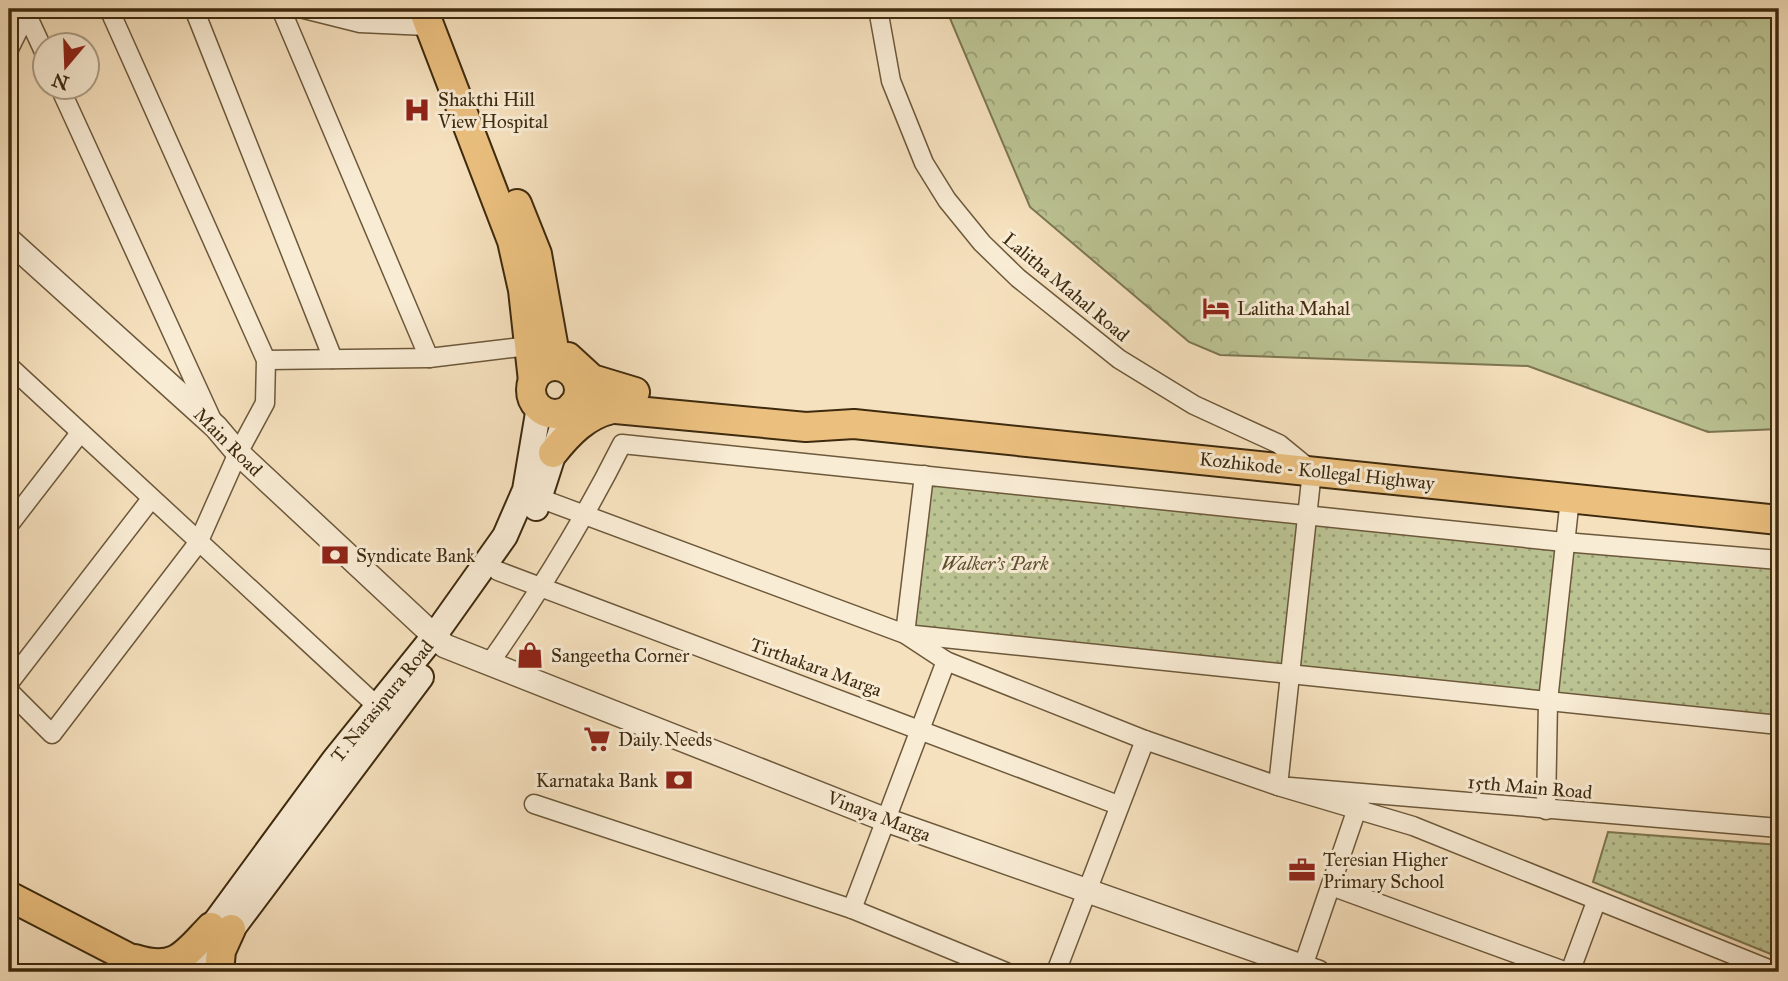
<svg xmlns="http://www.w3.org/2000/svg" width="1788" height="981" viewBox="0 0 1788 981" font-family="'IM FELL Great Primer',serif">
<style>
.forest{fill:url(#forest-crowns);stroke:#7c7650;stroke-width:2}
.park{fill:url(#park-dots);stroke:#7c7650;stroke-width:2}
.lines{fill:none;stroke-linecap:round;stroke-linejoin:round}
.minor-casing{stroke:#6c583a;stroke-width:21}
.tertiary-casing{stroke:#6c583a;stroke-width:26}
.secondary-casing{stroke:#3e2a0e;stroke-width:28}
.primary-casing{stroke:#3e2a0e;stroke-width:32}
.minor{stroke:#f9ecd5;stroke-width:18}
.tertiary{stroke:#f9ecd5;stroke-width:23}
.secondary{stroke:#f9ecd5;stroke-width:24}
.primary{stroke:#ebc07f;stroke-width:28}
.labels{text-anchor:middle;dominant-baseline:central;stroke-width:6;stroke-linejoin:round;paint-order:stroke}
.poi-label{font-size:19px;fill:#3e2a0e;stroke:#f9ecd5;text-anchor:start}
.street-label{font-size:19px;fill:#3e2a0e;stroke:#f9ecd5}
.park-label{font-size:19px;font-style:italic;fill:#5d502f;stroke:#f9ecd5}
</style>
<defs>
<pattern id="forest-crowns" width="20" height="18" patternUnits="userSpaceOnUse" patternTransform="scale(1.75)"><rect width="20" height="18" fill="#bbc393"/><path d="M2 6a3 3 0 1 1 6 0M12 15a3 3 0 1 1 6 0" fill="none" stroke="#999f76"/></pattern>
<pattern id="park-dots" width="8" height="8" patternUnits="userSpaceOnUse" patternTransform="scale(1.75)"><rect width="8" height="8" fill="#bbc393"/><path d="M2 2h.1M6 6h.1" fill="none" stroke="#999f76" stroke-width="1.8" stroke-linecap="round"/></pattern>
</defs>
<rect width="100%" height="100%" fill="#f6e1be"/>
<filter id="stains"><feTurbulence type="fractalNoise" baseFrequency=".00286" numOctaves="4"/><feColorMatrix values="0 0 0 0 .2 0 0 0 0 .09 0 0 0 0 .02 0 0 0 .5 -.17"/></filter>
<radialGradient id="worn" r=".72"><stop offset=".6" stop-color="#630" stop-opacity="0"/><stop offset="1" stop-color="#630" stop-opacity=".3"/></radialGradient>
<!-- forest -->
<path class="forest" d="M946 9H1779V429L1708 432 1528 366 1220 355 1189 342 1030 207Z"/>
<!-- park -->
<g class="park">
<path d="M924 475 1563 551 1779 564V722L905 634Z"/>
<path d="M1608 832 1779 845 1778 957 1593 882Z"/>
</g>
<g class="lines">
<defs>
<g id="minor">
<path d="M194 9 333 359"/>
<path d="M281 9 429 358"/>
<path d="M304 9 360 23 427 26"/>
<path d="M878 9 891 81 924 163 947 200 982 243 1018 278 1119 359 1194 405 1279 444 1312 471 1278 786 1779 828"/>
<path d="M27 15 46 56"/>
<path d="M9 49 29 9"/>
<path d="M60 88 213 422"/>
<path d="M266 360 429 358 529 346"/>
<path d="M9 366 377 706"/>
<path d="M924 475 905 634 1779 725"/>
<path d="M539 498 905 634 946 661 1145 740 1278 786 1413 826 1776 972"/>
<path d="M9 525 80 433"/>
<path d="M498 571 1118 805"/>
<path d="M489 664C539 593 583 522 622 444L1564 542 1779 560"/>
<path d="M9 683 151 499"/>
<path d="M9 691 52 734 198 543 238 453 265 403 266 360 109 9"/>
<path d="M534 804 852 909 1006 972"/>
<path d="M1546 810 1548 701 1570 498"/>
<path d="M1331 886 1567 972"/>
<path d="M852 909 946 661"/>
<path d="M1056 972 1145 740"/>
<path d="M1301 972 1360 800"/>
<path d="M1570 972 1596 902"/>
</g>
<path id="tertiary" d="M9 240 216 427 238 453 445 646 886 820 1318 972"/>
<g id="secondary">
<path d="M536 508 568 409"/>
<path d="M199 944 334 760 434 636 505 536 525 490 539 407"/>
<path d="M200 972 421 677"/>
</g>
<g id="primary">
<path d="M423 9 512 241 523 290 533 381"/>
<path d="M517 204 537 254 557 366"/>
<path d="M568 357 592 379 635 392"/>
<circle cx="555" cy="390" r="24"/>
<path d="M573 405 806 427 854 424 1779 520"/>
<path d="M553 453C569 433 586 415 612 409"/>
<path d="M9 896 156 972"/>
<path d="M135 959C176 972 185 954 211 927"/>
<path d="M219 972 221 951 231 929"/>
</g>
</defs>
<!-- minor casing -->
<use href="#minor" class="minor-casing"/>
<!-- tertiary casing -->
<use href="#tertiary" class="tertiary-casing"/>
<!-- secondary casing -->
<use href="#secondary" class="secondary-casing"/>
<!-- primary casing -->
<use href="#primary" class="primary-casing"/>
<!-- minor -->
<use href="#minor" class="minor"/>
<!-- tertiary -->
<use href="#tertiary" class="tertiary"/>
<!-- secondary -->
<use href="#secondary" class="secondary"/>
<!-- primary -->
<use href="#primary" class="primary"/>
</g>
<!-- icons -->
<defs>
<symbol id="hospital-bare" viewBox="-9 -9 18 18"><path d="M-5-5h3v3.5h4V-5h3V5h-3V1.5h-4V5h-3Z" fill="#8f2418" stroke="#f9ecd5" stroke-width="2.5" paint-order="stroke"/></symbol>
<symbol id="hotel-bare" viewBox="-9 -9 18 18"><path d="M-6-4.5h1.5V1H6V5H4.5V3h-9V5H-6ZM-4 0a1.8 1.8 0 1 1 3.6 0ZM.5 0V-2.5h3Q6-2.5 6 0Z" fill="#8f2418" stroke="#f9ecd5" stroke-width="2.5" paint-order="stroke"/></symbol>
<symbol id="bank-bare" viewBox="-9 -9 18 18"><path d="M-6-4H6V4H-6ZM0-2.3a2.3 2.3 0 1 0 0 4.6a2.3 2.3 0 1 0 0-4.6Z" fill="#8f2418" stroke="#f9ecd5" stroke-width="2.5" paint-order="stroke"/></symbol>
<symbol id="shop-bare" viewBox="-9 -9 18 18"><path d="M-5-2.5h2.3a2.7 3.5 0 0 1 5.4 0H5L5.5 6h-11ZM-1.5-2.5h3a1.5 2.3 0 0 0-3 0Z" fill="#8f2418" stroke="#f9ecd5" stroke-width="2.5" paint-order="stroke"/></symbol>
<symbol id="supermarket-bare" viewBox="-9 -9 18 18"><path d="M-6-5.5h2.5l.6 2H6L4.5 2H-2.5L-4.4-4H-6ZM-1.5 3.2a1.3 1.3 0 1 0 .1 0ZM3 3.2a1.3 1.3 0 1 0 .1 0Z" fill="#8f2418" stroke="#f9ecd5" stroke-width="2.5" paint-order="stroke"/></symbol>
<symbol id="office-bare" viewBox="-9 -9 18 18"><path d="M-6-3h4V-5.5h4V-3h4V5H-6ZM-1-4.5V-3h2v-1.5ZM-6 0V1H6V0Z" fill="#8f2418" stroke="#f9ecd5" stroke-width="2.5" paint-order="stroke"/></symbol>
</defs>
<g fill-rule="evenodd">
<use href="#hospital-bare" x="398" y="91" width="38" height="38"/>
<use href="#hotel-bare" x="1197" y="289" width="38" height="38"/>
<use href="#bank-bare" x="316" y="536" width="38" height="38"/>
<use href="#shop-bare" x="511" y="636" width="38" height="38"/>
<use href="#supermarket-bare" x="578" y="720" width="38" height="38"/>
<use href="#bank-bare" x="660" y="761" width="38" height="38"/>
<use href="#office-bare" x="1283" y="851" width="38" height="38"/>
</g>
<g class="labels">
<!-- poi labels -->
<g class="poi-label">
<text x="438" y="99">Shakthi Hill<tspan x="438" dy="22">View Hospital</tspan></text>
<text x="1237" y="308">Lalitha Mahal</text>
<text x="356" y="555">Syndicate Bank</text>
<text x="551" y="655">Sangeetha Corner</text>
<text x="618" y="739">Daily Needs</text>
<text x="658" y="780" text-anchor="end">Karnataka Bank</text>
<text x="1323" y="859">Teresian Higher<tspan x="1323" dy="22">Primary School</tspan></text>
</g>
<!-- street labels -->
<g class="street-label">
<text transform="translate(1066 287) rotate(40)">Lalitha Mahal Road</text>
<text transform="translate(228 442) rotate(45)">Main Road</text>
<text transform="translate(1317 471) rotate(6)">Kozhikode - Kollegal Highway</text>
<text transform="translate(816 667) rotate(20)">Tirthakara Marga</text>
<text transform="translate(382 701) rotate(-51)">T. Narasipura Road</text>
<text transform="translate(1530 787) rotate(5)">15th Main Road</text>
<text transform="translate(879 816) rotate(21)">Vinaya Marga</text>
</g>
<!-- park labels -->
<g class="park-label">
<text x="995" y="563">Walker's Park</text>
</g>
</g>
<!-- margin -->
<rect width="1788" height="981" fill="none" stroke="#f6e1be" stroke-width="35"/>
<rect x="10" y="10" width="1767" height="960" fill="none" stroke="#3e2a0e" stroke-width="3.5"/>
<rect x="18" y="18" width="1753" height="946" fill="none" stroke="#3e2a0e" stroke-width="2"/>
<!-- north arrow -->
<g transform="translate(66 66) rotate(199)"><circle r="33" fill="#f9ecd5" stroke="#ae9e85" stroke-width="2"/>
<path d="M0-5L12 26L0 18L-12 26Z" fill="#8f2418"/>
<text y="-10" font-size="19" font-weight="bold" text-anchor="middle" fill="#3e2a0e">N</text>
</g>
<rect width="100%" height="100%" filter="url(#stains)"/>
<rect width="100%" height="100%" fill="url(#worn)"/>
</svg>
